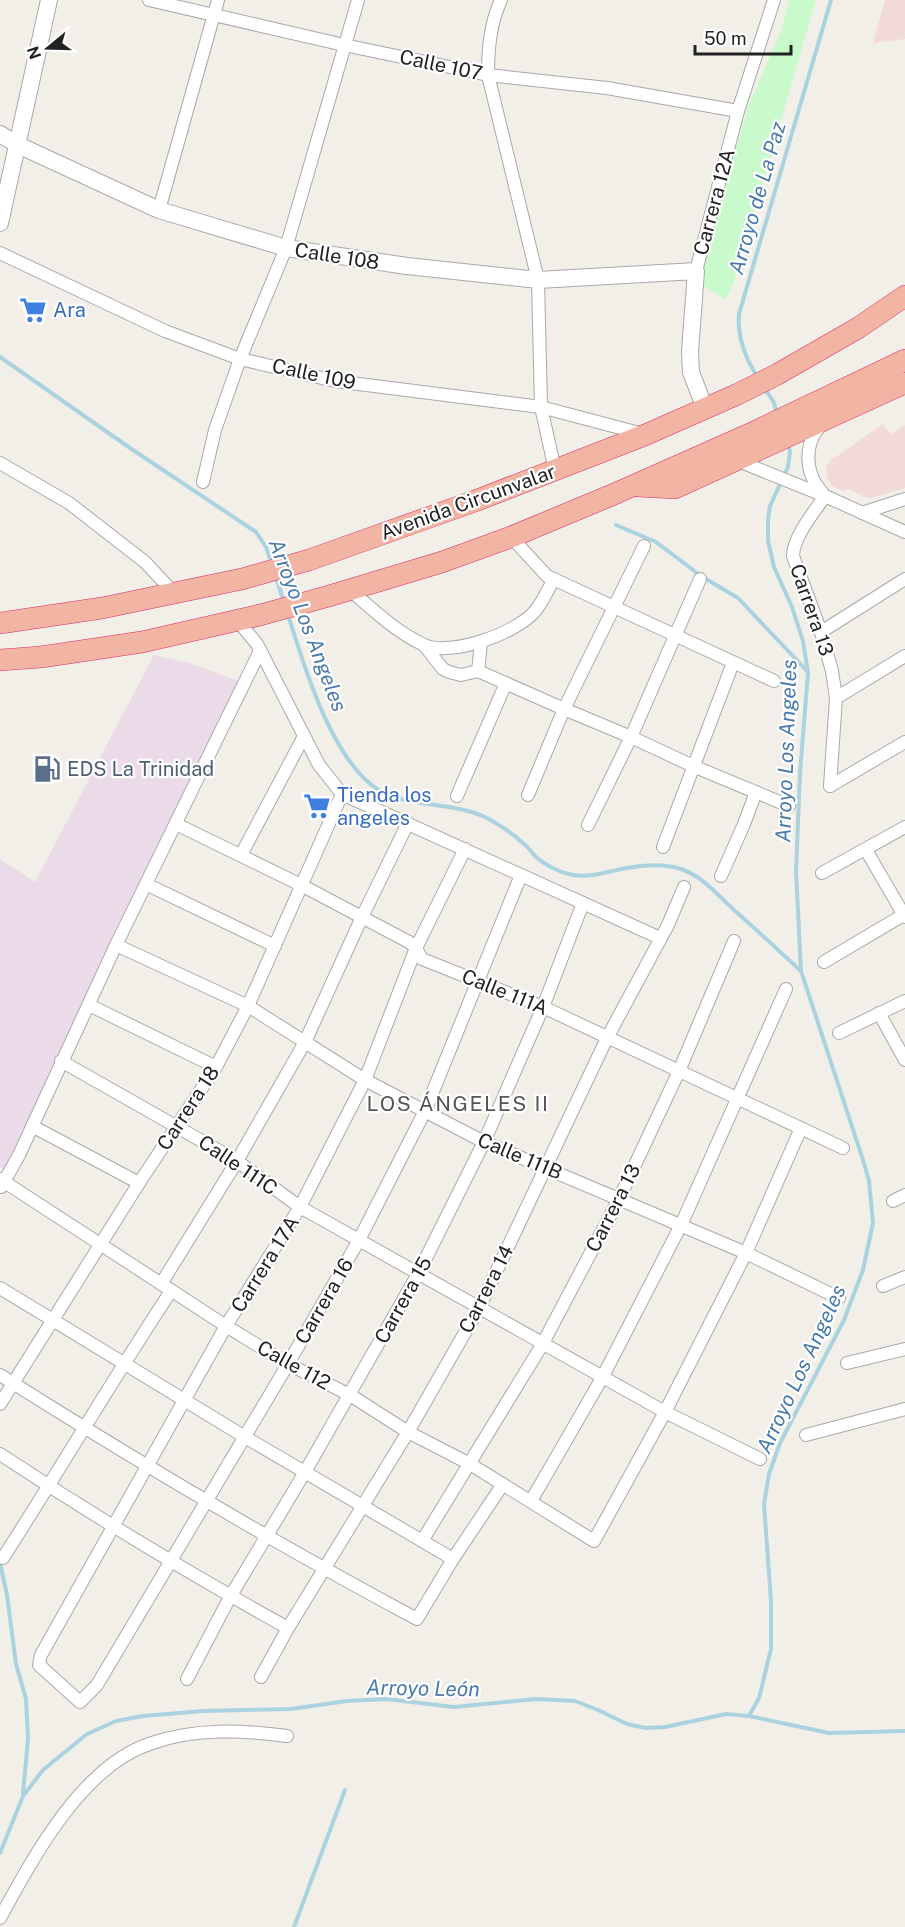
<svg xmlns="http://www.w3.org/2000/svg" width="905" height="1927" viewBox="0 0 905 1927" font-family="'Public Sans',sans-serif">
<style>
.commercial{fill:#f2dad9}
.industrial{fill:#ebdbe8}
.park{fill:#c8facc}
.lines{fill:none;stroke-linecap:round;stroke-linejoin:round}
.stream{stroke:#aad3df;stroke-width:4}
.minor-casing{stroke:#a9a9a9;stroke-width:14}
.tertiary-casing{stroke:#a9a9a9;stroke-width:18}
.trunk-casing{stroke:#dc2a67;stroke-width:22}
.minor{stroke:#fff;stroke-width:12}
.tertiary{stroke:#fff;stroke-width:16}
.trunk{stroke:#f2b4a3;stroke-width:21}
.labels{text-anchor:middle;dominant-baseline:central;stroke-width:4.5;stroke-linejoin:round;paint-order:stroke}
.street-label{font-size:20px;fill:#222;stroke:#fff}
.shop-label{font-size:20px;fill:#366cbe;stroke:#fff;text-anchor:start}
.service-label{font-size:20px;fill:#4e5e75;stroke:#fff;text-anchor:start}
.water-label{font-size:21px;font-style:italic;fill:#4a7aab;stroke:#fff}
.neighbourhood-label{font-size:21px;letter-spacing:1.5px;fill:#555;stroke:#fff}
</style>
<rect width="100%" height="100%" fill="#f2efe9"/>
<!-- commercial -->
<g class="commercial">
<path d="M885 0H905V39L873 43Z"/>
<path d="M883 424 891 435 905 425V488L871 498 864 497 849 489 843 491 832 486 827 478 826 466 830 461Z"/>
</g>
<!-- industrial -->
<path class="industrial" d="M154 655 189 663 239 681 4 1170 0 1167V859L35 882Z"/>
<!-- park -->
<path class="park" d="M789 0H816L734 281 726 300 703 285 702 275 747 109 781 31Z"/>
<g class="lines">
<!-- stream -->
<g class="stream">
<path d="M0 357 130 448 256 532 266 547 271 562"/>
<path d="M758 378C745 358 737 338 739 314L831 0"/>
<path d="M765 389 773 401 778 415"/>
<path d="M616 525 656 542 701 576 738 598 808 672"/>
<path d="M275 575 284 602"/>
<path d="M288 615C305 667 336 780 394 797 425 807 459 804 487 818 500 825 513 834 524 844 529 848 532 853 536 857 545 865 561 873 573 875 591 878 609 871 627 868 643 865 664 864 681 869 702 876 718 895 734 910 757 930 779 951 801 971"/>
<path d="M0 1563 7 1595 16 1664 26 1699 28 1739 23 1793"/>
<path d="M749 1716 759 1698 771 1649V1601L764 1504 769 1474 780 1443 844 1320 863 1270 873 1223 869 1181 864 1163 801 971 796 871 800 773 808 673 803 641 792 607 774 567 768 541V519L770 506 788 467 790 452 788 444"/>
<path d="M0 1853 23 1796 43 1770 87 1734 116 1721 143 1716 203 1711 291 1709 347 1701 386 1699 454 1707 536 1699 575 1701 598 1710 627 1724 646 1728 665 1727 726 1714 749 1716 829 1733 905 1731"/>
<path d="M294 1927 345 1790"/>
</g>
<defs>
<g id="minor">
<path d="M149 0 344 45 488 75 607 88 738 111"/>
<path d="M501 0C490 24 488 49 488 75L538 280 541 407 555 470"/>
<path d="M159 210 218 0"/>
<path d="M0 253 165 331 240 359 335 381 541 407 643 434"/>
<path d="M696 271 738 111 774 0"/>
<path d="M822 425C807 438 805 461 813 479 815 485 821 490 824 495"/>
<path d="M736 460 825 496 905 532"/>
<path d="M0 463 69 503 145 562 173 592"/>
<path d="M203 482 215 430 240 359 286 248 358 0"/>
<path d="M825 496C815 511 793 537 793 556L821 632 832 671 836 698 830 786"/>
<path d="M862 513 905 499"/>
<path d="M511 537 547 576 774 681"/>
<path d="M350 590C373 610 396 632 424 645 451 657 517 633 535 611 543 602 548 589 554 579"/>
<path d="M237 620 257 644 319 765 342 794 660 938"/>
<path d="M821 632 905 579"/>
<path d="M424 645 443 669 449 672 461 675 478 671 564 709 631 737 693 766 789 806"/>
<path d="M478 671 481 643"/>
<path d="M836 698 905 656"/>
<path d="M830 786 905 742"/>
<path d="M528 795 564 709 644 546"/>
<path d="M457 796 506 683"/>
<path d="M176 824 301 885 409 942 416 948 422 959 543 1007 843 1148"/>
<path d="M588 825 631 737 700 579"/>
<path d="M663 847 733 663"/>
<path d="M465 849 416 948 365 1080 300 1207 226 1326 41 1655 39 1665 80 1702 97 1685 288 1364 359 1240 425 1111 521 875"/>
<path d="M866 850 905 917"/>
<path d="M241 855 304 736"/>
<path d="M822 873 905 827"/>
<path d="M721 876 744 824 756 792"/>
<path d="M146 884 275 946"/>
<path d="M116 945 248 1006 365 1080 484 1142 746 1253 839 1298"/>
<path d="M824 962 905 914"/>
<path d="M89 1005 216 1067"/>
<path d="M879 1013 905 1060"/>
<path d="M839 1033 905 1001"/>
<path d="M61 1061 237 1161 300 1207 665 1412 760 1459"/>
<path d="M32 1126 139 1183"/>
<path d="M0 1179 226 1326 288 1364 350 1395 408 1432 470 1464 594 1541 665 1412 746 1253 801 1128"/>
<path d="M1 1187 19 1155 116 945 260 651"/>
<path d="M893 1201 905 1195"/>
<path d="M161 1284 237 1161 305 1042 362 917 408 823"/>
<path d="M883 1286 905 1277"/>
<path d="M0 1288 245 1437 453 1559"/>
<path d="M847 1363 905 1349"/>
<path d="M0 1375C136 1461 275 1543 417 1619L453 1559 503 1484"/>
<path d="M0 1404 139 1183 216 1067 248 1006 342 794"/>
<path d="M806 1435 905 1409"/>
<path d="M0 1454C94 1516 190 1574 288 1628"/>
<path d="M531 1501 602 1378 681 1225 786 989"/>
<path d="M422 1541 542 1345 619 1199 679 1071 734 941"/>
<path d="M3 1558C60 1469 113 1379 171 1291"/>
<path d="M261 1677 288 1628 408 1432 479 1308 607 1038 668 925 684 887"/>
<path d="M187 1679 230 1597 305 1472 418 1274 484 1142 543 1007 583 903"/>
<path d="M0 1918C33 1858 82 1765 152 1743 196 1728 242 1730 287 1736"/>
</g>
<g id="tertiary">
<path d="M0 134 18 145 159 210 286 248 407 266 538 280 696 271 690 352 691 372 705 409"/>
<path d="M0 223 49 0"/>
</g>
<g id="trunk">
<path d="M638 486 675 488 905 383"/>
<path d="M0 623 102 608 242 579 309 560 475 501 645 435 738 394 776 375 858 328 905 296"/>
<path d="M0 660 41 657 142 642 260 615 329 596 442 562 511 537 612 495 754 432 905 360"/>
</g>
</defs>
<!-- minor casing -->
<use href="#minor" class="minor-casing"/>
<!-- tertiary casing -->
<use href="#tertiary" class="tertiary-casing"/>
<!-- trunk casing -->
<use href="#trunk" class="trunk-casing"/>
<!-- minor -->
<use href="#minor" class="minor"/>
<!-- tertiary -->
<use href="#tertiary" class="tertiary"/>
<!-- trunk -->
<use href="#trunk" class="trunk"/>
</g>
<!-- icons -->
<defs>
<symbol id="supermarket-bare" viewBox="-9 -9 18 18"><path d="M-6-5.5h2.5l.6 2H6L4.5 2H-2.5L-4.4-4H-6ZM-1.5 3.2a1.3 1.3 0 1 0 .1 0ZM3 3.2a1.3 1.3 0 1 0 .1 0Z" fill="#3f7fe0" stroke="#fff" stroke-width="2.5" paint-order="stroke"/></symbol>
<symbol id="fuel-bare" viewBox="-9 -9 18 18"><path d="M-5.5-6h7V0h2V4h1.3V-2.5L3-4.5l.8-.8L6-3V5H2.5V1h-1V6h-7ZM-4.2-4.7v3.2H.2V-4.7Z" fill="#5c6f8a" stroke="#fff" stroke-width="2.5" paint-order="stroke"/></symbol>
</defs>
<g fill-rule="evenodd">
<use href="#supermarket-bare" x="14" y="291" width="38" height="38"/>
<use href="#fuel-bare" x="28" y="750" width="38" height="38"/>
<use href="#supermarket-bare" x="298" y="787" width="38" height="38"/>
</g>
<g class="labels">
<!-- street labels -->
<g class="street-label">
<text transform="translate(441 65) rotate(12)">Calle 107</text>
<text transform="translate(714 202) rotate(-75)">Carrera 12A</text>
<text transform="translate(337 256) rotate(9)">Calle 108</text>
<text transform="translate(314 374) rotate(12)">Calle 109</text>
<text transform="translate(468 502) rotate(-20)">Avenida Circunvalar</text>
<text transform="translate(812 610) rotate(71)">Carrera 13</text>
<text transform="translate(505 992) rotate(22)">Calle 111A</text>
<text transform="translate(188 1108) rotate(-57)">Carrera 18</text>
<text transform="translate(520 1156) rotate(23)">Calle 111B</text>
<text transform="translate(238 1165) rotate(34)">Calle 111C</text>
<text transform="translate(613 1208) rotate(-63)">Carrera 13</text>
<text transform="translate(265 1264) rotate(-58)">Carrera 17A</text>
<text transform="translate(486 1289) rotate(-63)">Carrera 14</text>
<text transform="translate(403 1300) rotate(-61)">Carrera 15</text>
<text transform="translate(324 1301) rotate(-60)">Carrera 16</text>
<text transform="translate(294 1365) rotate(29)">Calle 112</text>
</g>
<!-- shop labels -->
<g class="shop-label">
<text x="53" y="310">Ara</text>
<text x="337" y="795">Tienda los<tspan x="337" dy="23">angeles</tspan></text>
</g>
<!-- service labels -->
<g class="service-label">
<text x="67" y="769">EDS La Trinidad</text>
</g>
<!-- water labels -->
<g class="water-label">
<text transform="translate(757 198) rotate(-74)">Arroyo de La Paz</text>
<text transform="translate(308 625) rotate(69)">Arroyo Los Angeles</text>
<text transform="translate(786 751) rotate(-88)">Arroyo Los Angeles</text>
<text transform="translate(801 1369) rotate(-65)">Arroyo Los Angeles</text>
<text transform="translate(423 1688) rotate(1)">Arroyo León</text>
</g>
<!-- neighbourhood labels -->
<g class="neighbourhood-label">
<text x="458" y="1103">LOS ÁNGELES II</text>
</g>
</g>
<!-- north arrow -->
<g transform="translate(48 48) rotate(251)" stroke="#ffffff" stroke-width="4.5" paint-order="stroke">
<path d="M0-4.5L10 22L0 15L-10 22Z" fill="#222222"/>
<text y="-9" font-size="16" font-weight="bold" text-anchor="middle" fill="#222222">N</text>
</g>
<!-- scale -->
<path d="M695 45v9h96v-9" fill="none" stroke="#222222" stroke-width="3"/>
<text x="704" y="45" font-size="18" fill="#222222" stroke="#ffffff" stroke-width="4.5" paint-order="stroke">50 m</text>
</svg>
